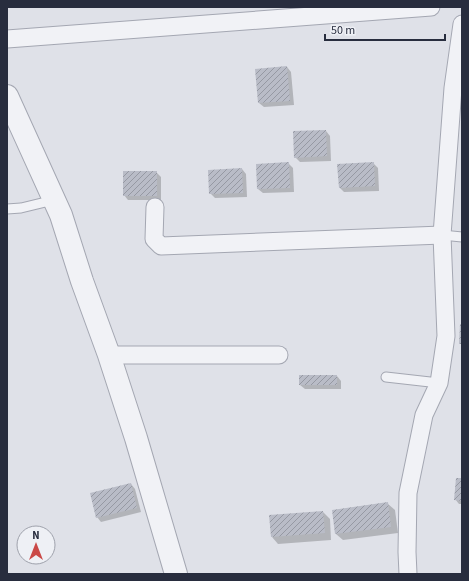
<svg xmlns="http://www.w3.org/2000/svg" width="469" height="581" viewBox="0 0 469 581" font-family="'Source Sans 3',sans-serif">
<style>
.shadow{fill:#0003}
.building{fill:url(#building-hatch)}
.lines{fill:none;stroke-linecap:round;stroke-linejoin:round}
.service-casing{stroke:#a4a7b2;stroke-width:11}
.minor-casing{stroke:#a4a7b2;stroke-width:19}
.tertiary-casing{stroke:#a4a7b2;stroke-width:24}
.service{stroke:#f1f2f6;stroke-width:9}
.minor{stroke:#f1f2f6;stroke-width:17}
.tertiary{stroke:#f1f2f6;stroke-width:22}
</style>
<defs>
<pattern id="building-hatch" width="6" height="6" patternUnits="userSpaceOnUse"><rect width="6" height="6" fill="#b9bcc7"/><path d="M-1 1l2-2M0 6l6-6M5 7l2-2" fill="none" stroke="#9699a3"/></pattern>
</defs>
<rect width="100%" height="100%" fill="#dfe1e8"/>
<!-- shadow -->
<g class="shadow">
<path d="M287 67 291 72 294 105 264 107 259 103Z"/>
<path d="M326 131 330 136 331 161 300 162 295 157Z"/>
<path d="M373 163 378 168 379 191 344 192 340 188Z"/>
<path d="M289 164 293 168 294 192 263 193 258 189Z"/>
<path d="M242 169 246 174 247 197 215 198 210 193Z"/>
<path d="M156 172 161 177V200H128L124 195Z"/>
<path d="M337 376 341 381V389H305L300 385Z"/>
<path d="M462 479V504H459L455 499Z"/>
<path d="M131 484 135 489 141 512 101 522 97 517Z"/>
<path d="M388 504 395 510 398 533 343 540 336 534Z"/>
<path d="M323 512 330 519 331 540 278 544 272 537Z"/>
</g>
<!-- building -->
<g class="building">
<path d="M287 66 290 101 258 103 255 69Z"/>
<path d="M326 130 327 156 294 158 293 131Z"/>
<path d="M289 162 290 188 257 189 256 164Z"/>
<path d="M374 162 375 186 339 188 337 164Z"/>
<path d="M242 168 243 193 209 194 208 170Z"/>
<rect x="123" y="171" width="34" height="25"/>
<path d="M460 324H462V344H459Z"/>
<rect x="299" y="375" width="38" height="10"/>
<path d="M456 478H462V501L454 500Z"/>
<path d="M131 483 137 508 96 518 90 493Z"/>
<path d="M388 502 391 527 335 534 332 510Z"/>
<path d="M323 511 325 533 271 537 269 515Z"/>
</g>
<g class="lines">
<defs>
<g id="service">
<path d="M7 209 21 208 54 200"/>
<path d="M442 235 462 237"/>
<path d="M386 377 439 383"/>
</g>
<g id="minor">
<path d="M7 39 431 7"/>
<path d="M155 207 154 239 161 246 442 235"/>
<path d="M109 355H279"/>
<path d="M408 574 407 552 408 493 424 415 439 383 446 336 442 235 453 88 462 24"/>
</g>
<path id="tertiary" d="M7 96 61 215 82 281 109 355 136 438 176 574"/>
</defs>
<!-- service casing -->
<use href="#service" class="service-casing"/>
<!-- minor casing -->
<use href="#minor" class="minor-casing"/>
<!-- tertiary casing -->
<use href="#tertiary" class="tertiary-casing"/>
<!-- service -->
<use href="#service" class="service"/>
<!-- minor -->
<use href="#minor" class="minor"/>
<!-- tertiary -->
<use href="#tertiary" class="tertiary"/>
</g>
<!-- border -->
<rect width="469" height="581" fill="none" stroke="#282d3e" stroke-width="16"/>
<!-- north arrow -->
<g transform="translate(36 545)"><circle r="19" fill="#eef0f5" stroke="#9fa2ac"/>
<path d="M0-3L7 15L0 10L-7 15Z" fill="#ca4947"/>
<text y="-6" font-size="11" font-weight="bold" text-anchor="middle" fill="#282d3e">N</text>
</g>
<!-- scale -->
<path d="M325 34v6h120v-6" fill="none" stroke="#282d3e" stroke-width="2"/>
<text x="331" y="34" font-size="12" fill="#282d3e" stroke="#eef0f5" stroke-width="3" paint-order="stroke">50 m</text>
</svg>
